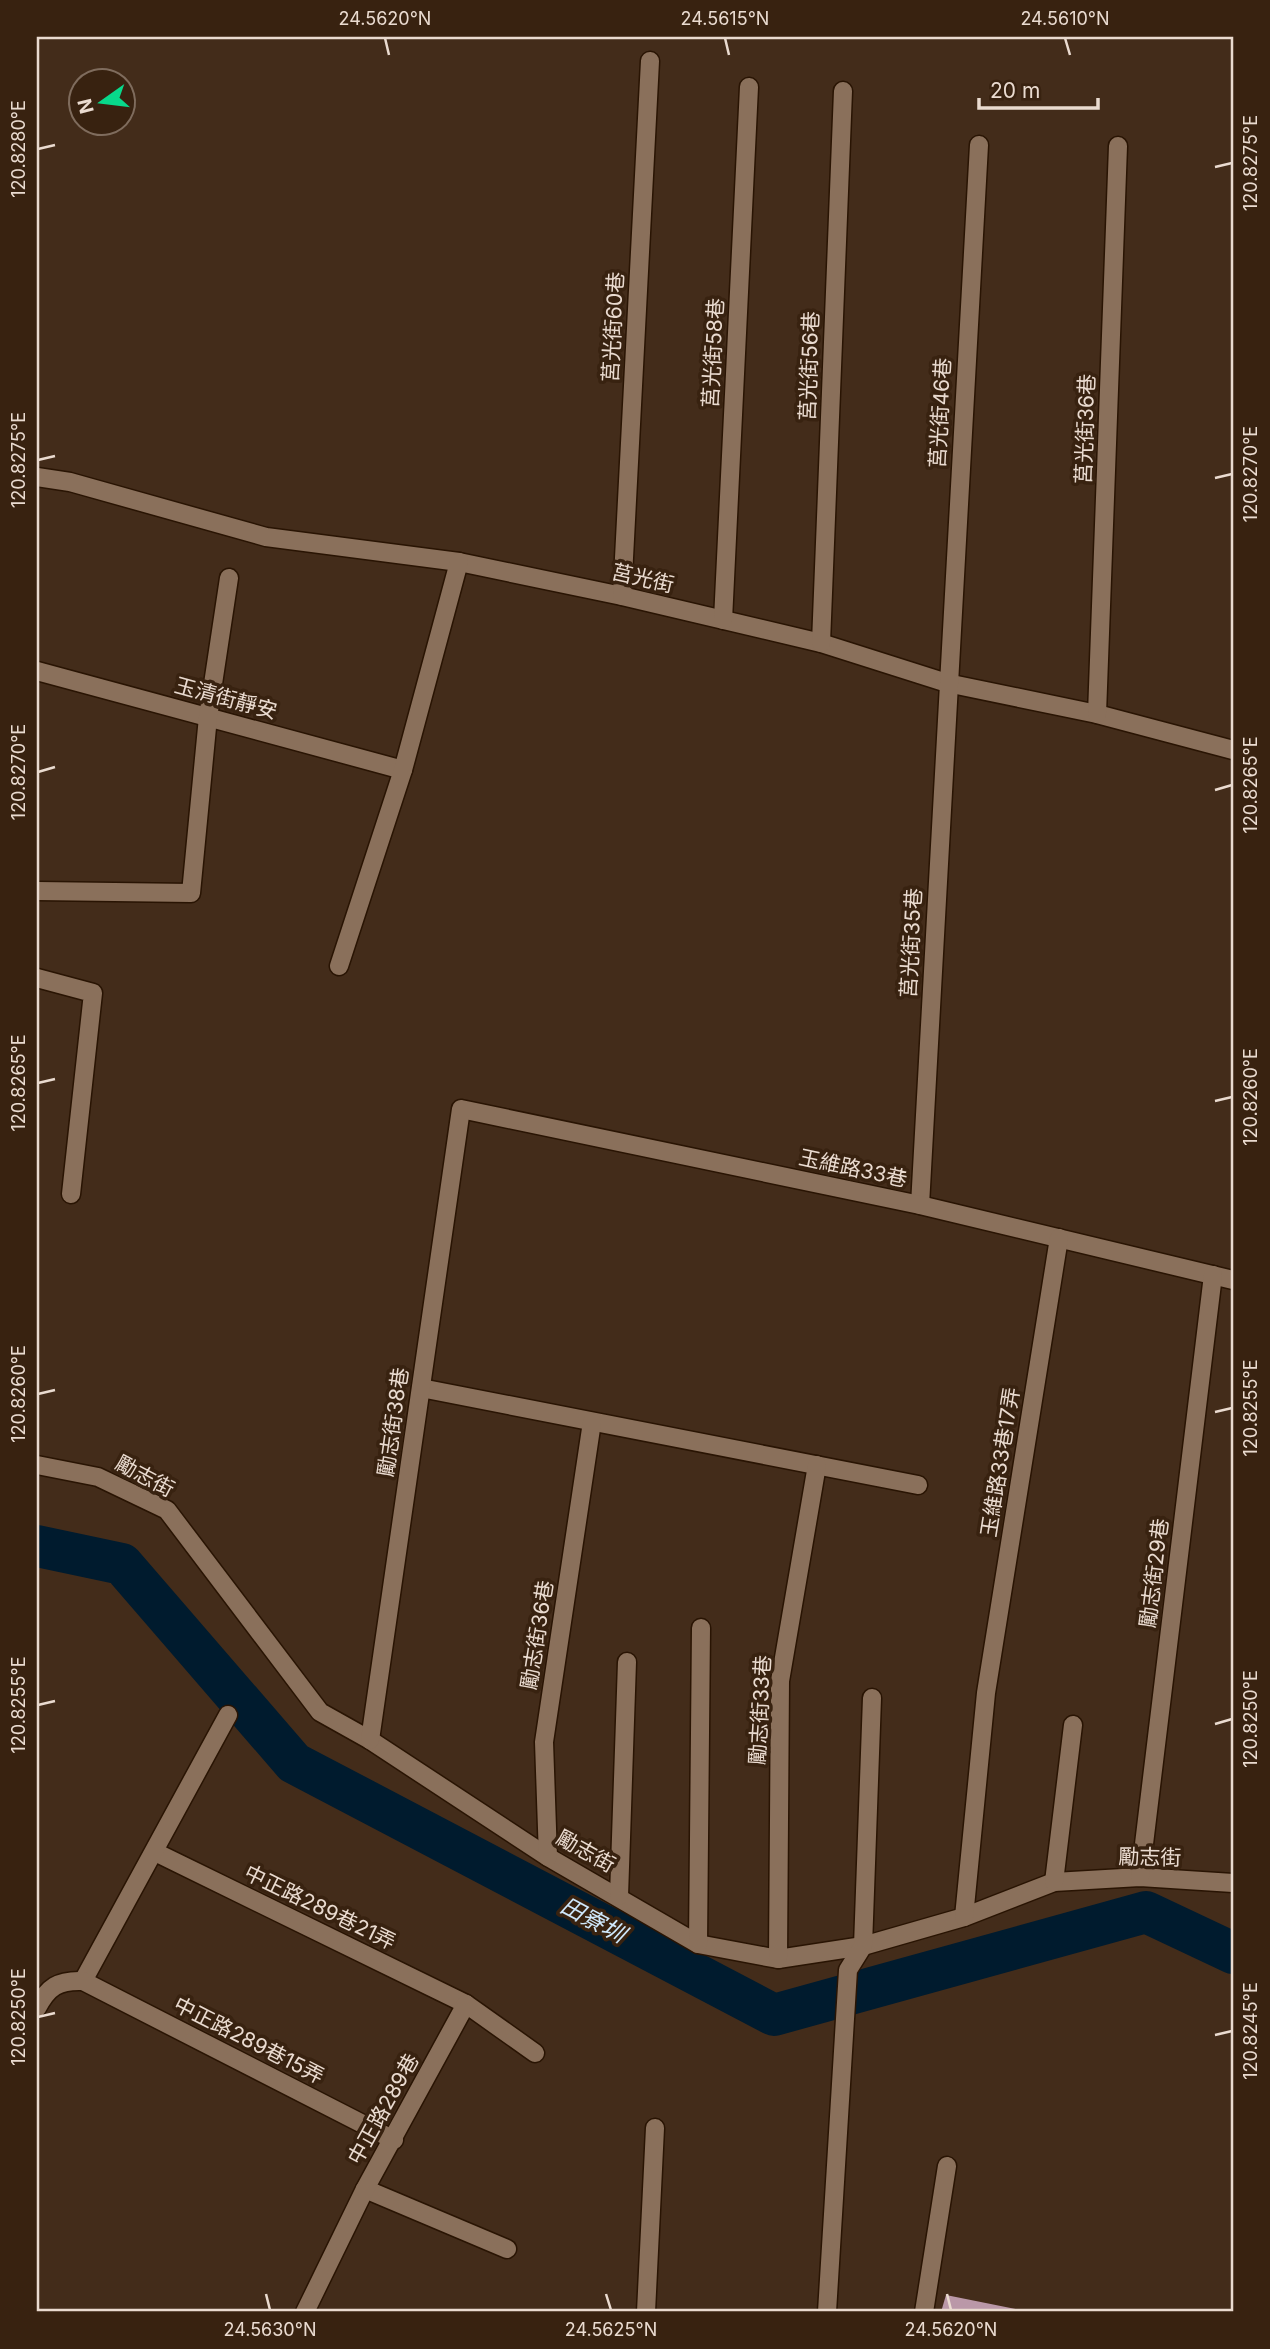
<svg xmlns="http://www.w3.org/2000/svg" width="1270" height="2349" viewBox="0 0 1270 2349" font-family="Inter,'Noto Sans TC',sans-serif">
<style>
.lines{fill:none;stroke-linecap:round;stroke-linejoin:round}
.canal{stroke:#001b2e;stroke-width:42}
.building{fill:#ba98a8}
.minor-casing{stroke:#291403;stroke-width:21}
.minor{stroke:#8a705b;stroke-width:18}
.ticks{fill:none;stroke:#eadbd0;stroke-width:2.5}
.labels{text-anchor:middle;dominant-baseline:central;stroke-width:7;stroke-linejoin:round;paint-order:stroke}
.street-label{font-size:21px;fill:#eadbd0;stroke:#382210}
.water-label{font-size:23px;font-style:italic;fill:#cfe8fc;stroke:#382210}
.neatline{fill:none;stroke:#eadbd0;stroke-width:2.5}
.ticks-label{font-size:18px;text-anchor:middle;fill:#eadbd0}
</style>
<rect width="100%" height="100%" fill="#432c1a"/>
<g class="lines">
<!-- canal -->
<path class="canal" d="M37 1546 122 1564 294 1763 774 2015 1146 1912 1233 1953"/>
</g>
<!-- building -->
<path class="building" d="M946 2295 1026 2311V2312H941Z"/>
<g class="lines">
<defs>
<g id="minor">
<path d="M37 477 70 482 266 537 459 562 622 596 821 643 947 683 1097 714 1233 750"/>
<path d="M622 596 650 61"/>
<path d="M723 620 749 87"/>
<path d="M821 643 843 91"/>
<path d="M37 671 403 770"/>
<path d="M1097 714 1118 146"/>
<path d="M37 891 191 893 208 717 229 578"/>
<path d="M339 966 403 770 459 562"/>
<path d="M37 978 93 993 71 1194"/>
<path d="M920 1205 979 145"/>
<path d="M421 1388 918 1485"/>
<path d="M37 1465 98 1477 167 1510 320 1712 370 1740 548 1857 698 1944 778 1959 863 1946 964 1917 1054 1882 1140 1877 1233 1883"/>
<path d="M370 1740 461 1109 920 1205 1233 1280"/>
<path d="M155 1852 466 2004"/>
<path d="M548 1857 544 1742 592 1422"/>
<path d="M1140 1877 1213 1275"/>
<path d="M1054 1882 1073 1725"/>
<path d="M619 1896 627 1662"/>
<path d="M964 1917 986 1693 1059 1238"/>
<path d="M698 1944 701 1628"/>
<path d="M778 1959 780 1681 817 1465"/>
<path d="M83 1981 228 1715"/>
<path d="M37 2008C48 1987 58 1980 83 1981L394 2140"/>
<path d="M365 2189 507 2249"/>
<path d="M305 2312 365 2189 466 2004 535 2053"/>
<path d="M646 2312 655 2128"/>
<path d="M827 2312 848 1970 863 1946 872 1698"/>
<path d="M924 2312 947 2166"/>
</g>
</defs>
<!-- minor casing -->
<use href="#minor" class="minor-casing"/>
<!-- minor -->
<use href="#minor" class="minor"/>
</g>
<!-- ticks -->
<path class="ticks" d="M385 38 389 55M725 38 729 55M1065 38 1070 55M38 149 55 145M1215 167 1232 163M38 460 55 456M1215 478 1232 474M38 772 55 767M1215 790 1232 785M38 1083 55 1079M1215 1101 1232 1097M38 1394 55 1390M1215 1412 1232 1408M38 1705 55 1701M1215 1724 1232 1719M38 2017 55 2013M1215 2035 1232 2031M266 2294 270 2310M606 2294 611 2310M947 2294 951 2310"/>
<g class="labels">
<!-- street labels -->
<g class="street-label">
<text transform="translate(613 327) rotate(-87)">莒光街60巷</text>
<text transform="translate(713 353) rotate(-87)">莒光街58巷</text>
<text transform="translate(809 366) rotate(-88)">莒光街56巷</text>
<text transform="translate(940 413) rotate(-87)">莒光街46巷</text>
<text transform="translate(1085 429) rotate(-88)">莒光街36巷</text>
<text transform="translate(643 578) rotate(13)">莒光街</text>
<text transform="translate(226 698) rotate(15)">玉清街靜安</text>
<text transform="translate(911 943) rotate(-87)">莒光街35巷</text>
<text transform="translate(853 1168) rotate(12)">玉維路33巷</text>
<text transform="translate(393 1422) rotate(-82)">勵志街38巷</text>
<text transform="translate(1000 1462) rotate(-81)">玉維路33巷17弄</text>
<text transform="translate(145 1476) rotate(28)">勵志街</text>
<text transform="translate(1154 1573) rotate(-83)">勵志街29巷</text>
<text transform="translate(537 1635) rotate(-81)">勵志街36巷</text>
<text transform="translate(760 1710) rotate(-87)">勵志街33巷</text>
<text transform="translate(586 1851) rotate(29)">勵志街</text>
<text transform="translate(1150 1857) rotate(1)">勵志街</text>
<text transform="translate(320 1907) rotate(26)">中正路289巷21弄</text>
<text transform="translate(249 2040) rotate(27)">中正路289巷15弄</text>
<text transform="translate(383 2109) rotate(-61)">中正路289巷</text>
</g>
<!-- water labels -->
<g class="water-label">
<text transform="translate(593 1920) rotate(28)">田寮圳</text>
</g>
</g>
<!-- border -->
<rect width="1270" height="2349" fill="none" stroke="#382210" stroke-width="77"/>
<!-- north arrow -->
<g transform="translate(102 102) rotate(256)"><circle r="33" fill="#382210" stroke="#7f6c5d" stroke-width="2"/>
<path d="M0-5L12 26L0 18L-12 26Z" fill="#08d98b"/>
<text y="-10" font-size="19" font-weight="bold" text-anchor="middle" fill="#eadbd0">N</text>
</g>
<!-- scale -->
<path d="M979 98v10h119v-10" fill="none" stroke="#eadbd0" stroke-width="3.5"/>
<text x="990" y="98" font-size="21" fill="#eadbd0" stroke="#382210" stroke-width="5" paint-order="stroke">20 m</text>
<rect x="38" y="38" width="1194" height="2272" class="neatline"/>
<g class="ticks-label">
<text x="385" y="25">24.5620°N</text>
<text x="725" y="25">24.5615°N</text>
<text x="1065" y="25">24.5610°N</text>
<text transform="translate(19 149) rotate(-90)" y="6">120.8280°E</text>
<text transform="translate(1251 163) rotate(-90)" y="6">120.8275°E</text>
<text transform="translate(19 460) rotate(-90)" y="6">120.8275°E</text>
<text transform="translate(1251 474) rotate(-90)" y="6">120.8270°E</text>
<text transform="translate(19 772) rotate(-90)" y="6">120.8270°E</text>
<text transform="translate(1251 785) rotate(-90)" y="6">120.8265°E</text>
<text transform="translate(19 1083) rotate(-90)" y="6">120.8265°E</text>
<text transform="translate(1251 1097) rotate(-90)" y="6">120.8260°E</text>
<text transform="translate(19 1394) rotate(-90)" y="6">120.8260°E</text>
<text transform="translate(1251 1408) rotate(-90)" y="6">120.8255°E</text>
<text transform="translate(19 1705) rotate(-90)" y="6">120.8255°E</text>
<text transform="translate(1251 1719) rotate(-90)" y="6">120.8250°E</text>
<text transform="translate(19 2017) rotate(-90)" y="6">120.8250°E</text>
<text transform="translate(1251 2031) rotate(-90)" y="6">120.8245°E</text>
<text x="270" y="2336">24.5630°N</text>
<text x="611" y="2336">24.5625°N</text>
<text x="951" y="2336">24.5620°N</text>
</g>
</svg>
